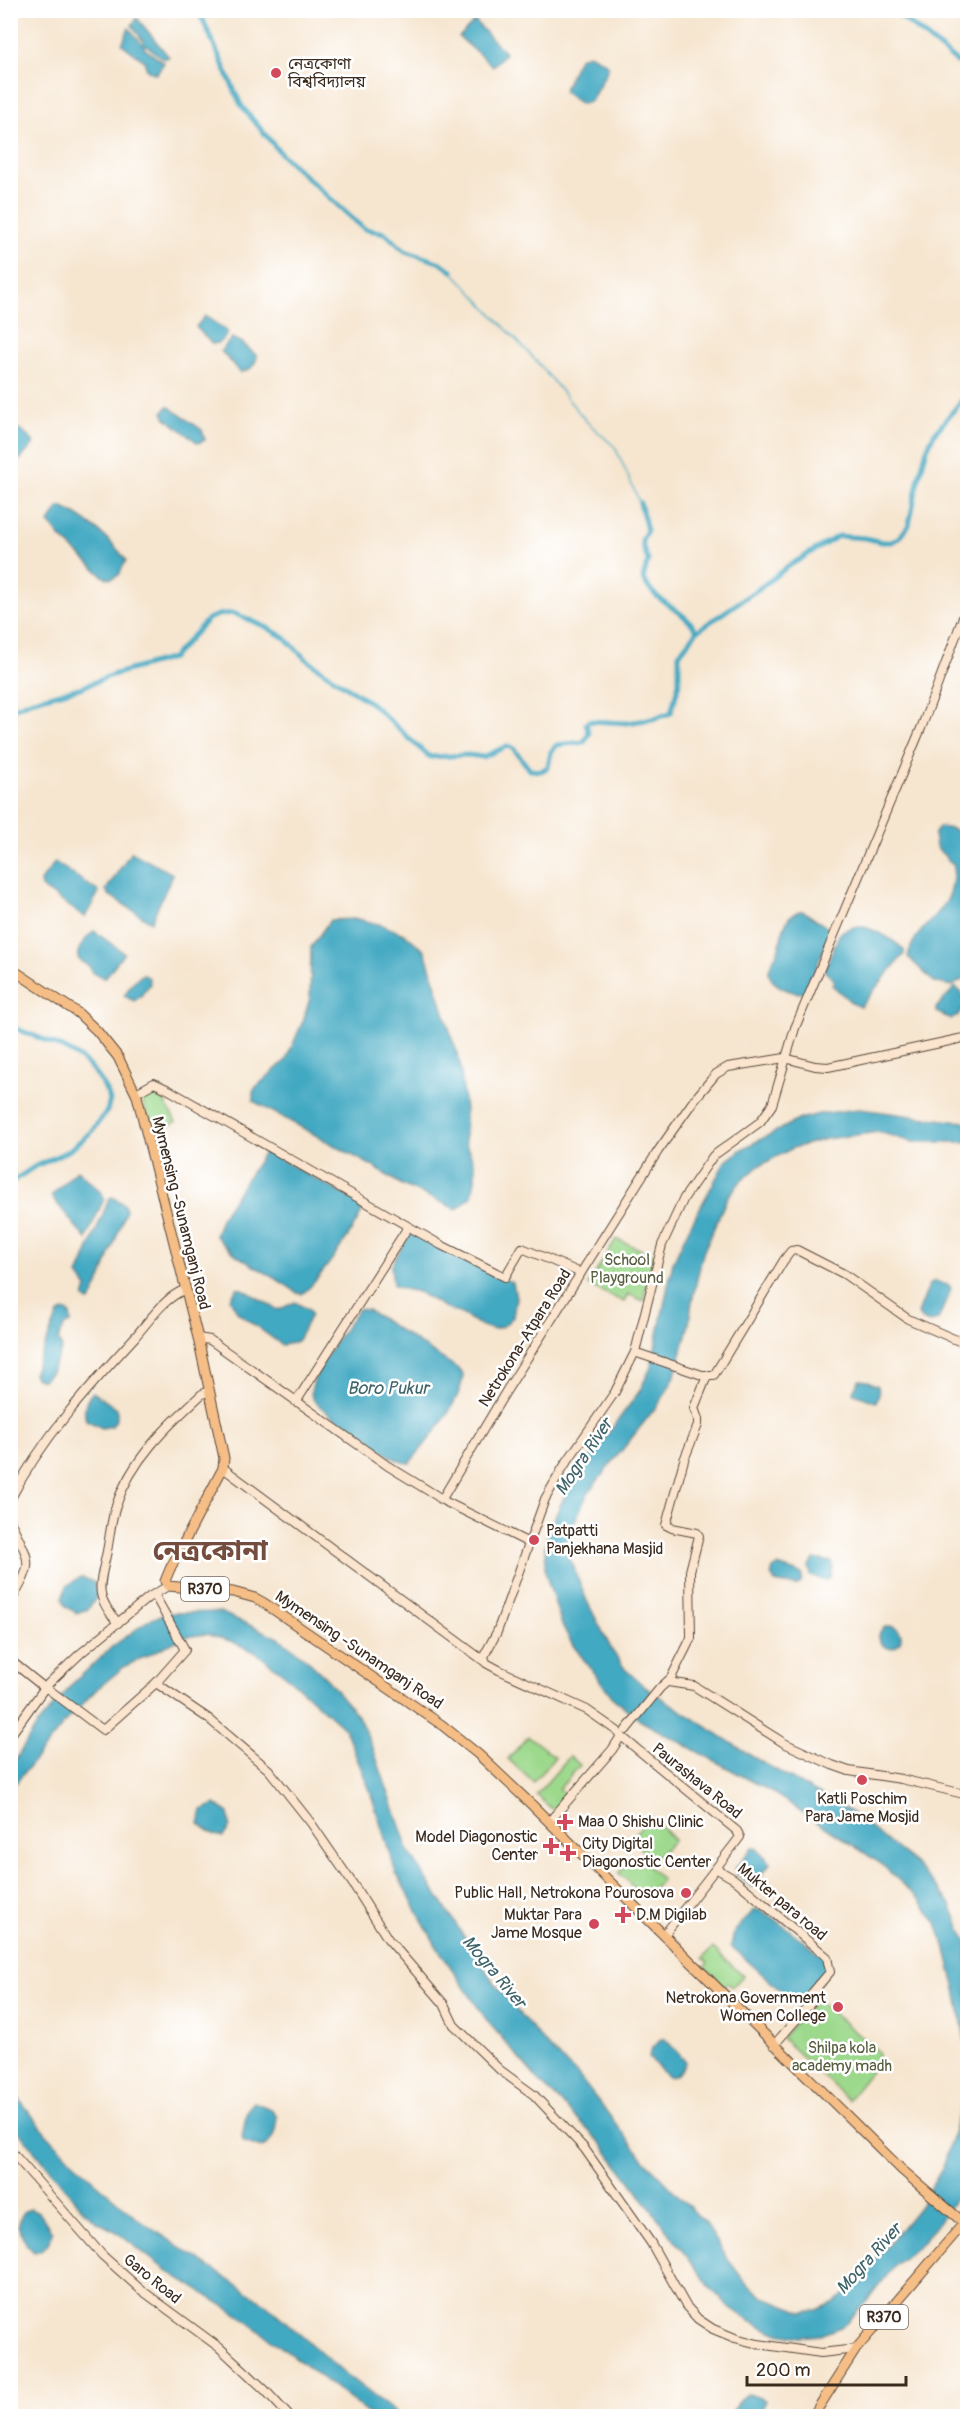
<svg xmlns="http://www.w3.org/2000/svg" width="978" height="2427" viewBox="0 0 978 2427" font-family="Pangolin,'Noto Sans Bengali',sans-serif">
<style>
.green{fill:#9dd98d;stroke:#6c8256;stroke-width:1.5}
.water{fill:#42a9c2;stroke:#3e6a70;stroke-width:1.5}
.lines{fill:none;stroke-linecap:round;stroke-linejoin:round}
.stream{stroke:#42a9c2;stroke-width:1.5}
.canal{stroke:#42a9c2;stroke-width:5}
.secondary-casing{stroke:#574639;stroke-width:10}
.primary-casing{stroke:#574639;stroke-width:11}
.secondary{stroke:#fbe5cf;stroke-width:8}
.primary{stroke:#f6be87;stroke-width:9}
.poi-dot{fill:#d1495b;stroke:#fff;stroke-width:2}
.labels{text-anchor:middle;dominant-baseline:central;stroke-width:5;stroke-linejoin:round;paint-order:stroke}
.shield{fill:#fff;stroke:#766a62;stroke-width:1.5}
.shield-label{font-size:15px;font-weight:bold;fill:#3b2a1e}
.poi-label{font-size:16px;fill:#3b2a1e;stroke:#fff;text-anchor:start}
.street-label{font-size:16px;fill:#3b2a1e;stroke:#fff}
.park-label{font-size:16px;fill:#585f3f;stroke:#fff}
.water-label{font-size:18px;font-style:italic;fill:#3e6368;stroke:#fff}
.town-label{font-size:28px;font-weight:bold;fill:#754d3e;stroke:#fff}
</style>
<rect width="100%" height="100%" fill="#fff"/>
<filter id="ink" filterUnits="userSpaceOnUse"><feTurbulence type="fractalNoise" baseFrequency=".0167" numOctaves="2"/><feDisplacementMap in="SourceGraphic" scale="12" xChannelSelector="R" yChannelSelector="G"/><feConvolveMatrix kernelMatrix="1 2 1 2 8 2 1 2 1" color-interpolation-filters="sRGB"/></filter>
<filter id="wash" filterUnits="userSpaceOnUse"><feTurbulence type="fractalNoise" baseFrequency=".008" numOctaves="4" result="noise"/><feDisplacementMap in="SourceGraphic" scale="24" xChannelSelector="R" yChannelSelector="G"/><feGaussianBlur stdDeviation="1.35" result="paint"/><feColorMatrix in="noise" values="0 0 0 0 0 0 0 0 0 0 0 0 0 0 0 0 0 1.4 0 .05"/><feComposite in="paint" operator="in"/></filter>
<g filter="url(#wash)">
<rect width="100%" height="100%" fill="#f6e5cf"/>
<!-- green -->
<g class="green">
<path d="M157 1089 176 1122 153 1134 141 1096Z"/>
<path d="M616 1239 654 1255 643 1301 628 1294 624 1302 588 1285Z"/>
<path d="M528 1736 555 1757 533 1782 508 1759Z"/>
<path d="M570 1756 580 1765 559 1789 566 1795 553 1810 536 1795Z"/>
<path d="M651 1817 674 1840 653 1861 630 1838Z"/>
<path d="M637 1855 662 1880 644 1898 619 1873Z"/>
<path d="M713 1948 743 1976 732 1987 728 1983 725 1986 705 1967 708 1963 703 1958Z"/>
<path d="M816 1999 879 2052 877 2064 848 2100 782 2038Z"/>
</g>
<!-- water -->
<g class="water">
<path d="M137 18 169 57 163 59 145 44 144 48 164 63 156 74 147 70 144 61 122 44 129 28 142 44 143 41 132 25Z"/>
<path d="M475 21 505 53 493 66 459 37Z"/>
<path d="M589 54 606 63 609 67 591 101 581 104 563 91 579 58Z"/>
<path d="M205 316 227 331C226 339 220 344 212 344L196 327Z"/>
<path d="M232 338 241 342 257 356C256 365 249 372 240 372L221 351Z"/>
<path d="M168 406 202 430 205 440 198 443 166 418 163 412Z"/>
<path d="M15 428 21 430 33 441V445L16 464 10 462 11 432Z"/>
<path d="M61 507C84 516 111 540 126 560L119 575 111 579 104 577 61 538 49 523 57 509Z"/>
<path d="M939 827 953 829 967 838V977L952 986 934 982 908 957C912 932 937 920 948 898 953 888 953 877 954 866L936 847 934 835Z"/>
<path d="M131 852 173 874 151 922 109 895 106 890Z"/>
<path d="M55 862 99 892 85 917 41 887 40 882Z"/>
<path d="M799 911H803L831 930 807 991C796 997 770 985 769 973 768 966 775 958 778 951 781 942 782 928 788 919 790 916 795 913 799 911Z"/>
<path d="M358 919 382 925 406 935 425 951 460 1063 465 1110V1142L475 1165V1180L472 1196 457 1209 402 1185 374 1167 253 1101V1092L256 1087 286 1060 303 1021 310 998 311 947 330 920Z"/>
<path d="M857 926C872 927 893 939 904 950V954L860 1007 852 1003 832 985 835 981 824 970 839 935 843 931Z"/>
<path d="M94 931 124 953 105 978 92 973 90 967C86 964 79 962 78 957 75 950 89 935 94 931Z"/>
<path d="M143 974 149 978 150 984 140 997 134 1001 124 996 132 983Z"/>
<path d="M955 987 962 993 965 1004 958 1016 951 1019 936 1012V1008Z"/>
<path d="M859 1109C895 1113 931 1120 967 1122V1142H912L879 1132 826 1139 793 1148 759 1166 740 1182 727 1198 703 1253 692 1301 689 1324 674 1379 660 1402 588 1493 568 1536 566 1550 587 1601 613 1652 625 1669 645 1687 753 1757 849 1811 915 1863 950 1903 967 1943V2175L958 2195 925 2240 896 2264 867 2301 843 2326 820 2335 800 2337 773 2332 750 2321 731 2308 713 2291 600 2142 539 2081 488 2022 437 1947 396 1873 369 1788 345 1729 283 1673 253 1651 230 1641 206 1634 184 1637 124 1667 97 1689 67 1720 11 1789V1767L37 1725 73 1683 113 1646 149 1620 167 1613 220 1612 279 1638 305 1658 327 1679 359 1718 374 1751 409 1852 497 1987 548 2047 577 2074 646 2162 706 2224 727 2258 745 2282 764 2297 803 2312 817 2310 835 2302 857 2283 920 2206 943 2167 965 2093 967 2053 957 1994 945 1946 937 1924 921 1901 880 1863 772 1792 641 1721 614 1699 572 1644 561 1623 545 1572V1546L549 1529 571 1483 639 1392 651 1367 673 1262 689 1228 725 1162 742 1149 800 1119 819 1114Z"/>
<path d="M265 1151 363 1205C363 1220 315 1285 302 1294L297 1293C271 1272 236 1262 215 1235L222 1216Z"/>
<path d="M77 1170 102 1193 104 1199 86 1239 51 1196Z"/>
<path d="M112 1197 124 1204 126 1211 102 1276 90 1302 84 1298 87 1288 78 1275 109 1199Z"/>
<path d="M410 1233 513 1283 516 1297 513 1317C494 1338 484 1327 465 1316 459 1312 450 1311 444 1307 435 1303 428 1297 420 1293 410 1289 402 1291 393 1285L391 1266Z"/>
<path d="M935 1281 950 1286 951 1289 938 1320 929 1323 922 1320 918 1314 929 1285Z"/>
<path d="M237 1288 243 1289 278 1310 295 1302 309 1310 311 1315 298 1340 293 1343 282 1345 238 1313 230 1299Z"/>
<path d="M358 1309 368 1310 457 1368 463 1375C461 1404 428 1440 410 1463 395 1464 375 1444 363 1436 350 1428 319 1410 312 1397 305 1381 348 1324 358 1309Z"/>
<path d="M63 1311 70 1313 71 1323 65 1325 58 1340 62 1348 51 1372 43 1380 36 1378 33 1374 58 1314Z"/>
<path d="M859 1380 868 1381 878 1386 879 1395 876 1402 854 1394 853 1391Z"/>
<path d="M93 1392 117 1409V1418L112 1426 102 1428 86 1420C83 1410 85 1399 93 1392Z"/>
<path d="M814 1559 832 1562 833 1568 830 1578 825 1580 810 1576 809 1566Z"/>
<path d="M778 1566 802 1574 801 1583 796 1586 775 1582 771 1575 773 1569Z"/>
<path d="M80 1577 94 1582 98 1595 88 1609 76 1613 66 1606 62 1598 67 1586Z"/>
<circle cx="890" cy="1637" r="11"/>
<path d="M215 1804 229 1813 230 1827 223 1837 215 1835 199 1824 202 1810Z"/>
<path d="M752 1848H756L771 1863 752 1887 737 1874 735 1869Z"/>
<path d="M754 1910H760L771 1916 819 1953 824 1958 827 1971 819 1984 797 2001 791 2000 731 1946 734 1932Z"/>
<path d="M661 2039H665L685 2061C685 2069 676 2077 668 2077L649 2058 652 2048Z"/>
<path d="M10 2087 45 2132 74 2163 135 2217 267 2305 340 2370 400 2416H372L240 2316 163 2268 115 2231 97 2222 82 2209 11 2122Z"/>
<path d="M254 2102 271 2109 277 2117C275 2130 275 2141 262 2148L244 2142 242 2138 247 2110Z"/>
<path d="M30 2208 39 2212 52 2232C51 2242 44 2251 34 2252L27 2245 18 2226 23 2212Z"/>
<path d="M749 2394 765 2400 760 2416H731C734 2407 739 2396 749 2394Z"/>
</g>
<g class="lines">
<!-- stream -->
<path class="stream" d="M452 271 537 362 587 422 615 447 640 503"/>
<!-- canal -->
<g class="canal">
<path d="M196 10 203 20 241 105 282 155 364 229 385 233 405 251 441 263 452 271"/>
<path d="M893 10 968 71"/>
<path d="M640 503 647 530 642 540 643 547 648 560 643 578C654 603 683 608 697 631"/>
<path d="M10 710 30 701 83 687 112 675 172 658 208 619 218 615 233 613 266 627 285 638 307 660 372 704 427 755 431 757 468 755 483 757 507 746 513 748 530 770 541 771 548 767 551 752 557 745 584 742 589 733 586 724 589 721 627 723 652 719 671 713 679 683V654L697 631 764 585 787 567 838 536 865 538 882 542H892L900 537 909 525 918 481 927 449 934 434 968 393"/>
<path d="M10 1026C52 1045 92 1050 110 1100L107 1111 90 1133 68 1151 34 1167 10 1183"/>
</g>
</g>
</g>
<g filter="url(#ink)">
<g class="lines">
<defs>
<g id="secondary">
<path d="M136 1093 154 1083 169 1090 441 1245 505 1277 522 1248 581 1273"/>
<path d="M198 1338 210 1340 388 1466 442 1499 505 1393 658 1151 694 1100 716 1074 728 1067 785 1058 815 1066 828 1067 968 1037"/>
<path d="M640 1354 702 1375H714L784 1260 791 1251 797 1250 844 1274 908 1319 968 1345"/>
<path d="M296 1402 408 1227"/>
<path d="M223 1468 484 1661"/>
<path d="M440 1499 529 1543"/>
<path d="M10 1500C42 1438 88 1388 135 1337 149 1321 164 1298 184 1290"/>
<path d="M10 1520C30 1564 36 1559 10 1603"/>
<path d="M154 1594 185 1650 156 1683"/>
<path d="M118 1623C93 1594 100 1586 107 1551 110 1536 111 1520 116 1506 131 1460 167 1426 202 1394L209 1391"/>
<path d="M10 1660 41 1685"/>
<path d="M668 1682 694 1686 784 1743 832 1765 849 1771 901 1779 968 1795"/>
<path d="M48 1684 81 1653 149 1597 168 1586"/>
<path d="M48 1689 103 1730 156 1683 209 1719 269 1770 311 1823 355 1887 388 1939 444 2004 454 2025 500 2070 534 2095 584 2148 651 2243 686 2306 698 2319 713 2329 735 2338 758 2344 821 2353 856 2349"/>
<path d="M626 1730 660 1688 671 1678 691 1638 690 1571 699 1536 697 1533 672 1528 666 1525 684 1460 698 1425V1419L694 1408 707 1376"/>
<path d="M10 1736 43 1690"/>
<path d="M621 1736 737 1831 740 1837 664 1935"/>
<path d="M549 1822 612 1750 621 1736 617 1731 587 1710 499 1670 486 1663 484 1656 497 1632 545 1499 564 1466 615 1392 635 1352 662 1245 684 1198 713 1156 760 1122 772 1105 795 1028 922 726 968 604"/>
<path d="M717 1869 734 1879 827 1957 830 1972 812 1993 816 1997 774 2045"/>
<path d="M10 2150 102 2255 140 2289 220 2348 265 2390 289 2416"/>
</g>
<path id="primary" d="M10 968 78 1013 97 1031 118 1057 137 1096 198 1338 224 1458 223 1468 170 1569 165 1581 168 1586 233 1592 255 1598 264 1603 442 1725 479 1755 531 1804 902 2170 964 2223 856 2349 813 2416"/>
</defs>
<!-- secondary casing -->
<use href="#secondary" class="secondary-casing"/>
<!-- primary casing -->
<use href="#primary" class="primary-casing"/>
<!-- secondary -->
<use href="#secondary" class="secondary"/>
<!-- primary -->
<use href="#primary" class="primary"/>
</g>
</g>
<!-- markers -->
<g class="poi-dot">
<circle cx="276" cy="73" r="6"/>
<circle cx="534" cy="1540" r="6"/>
<circle cx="862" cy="1780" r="6"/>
<path d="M562 1813h6v6h6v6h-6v6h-6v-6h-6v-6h6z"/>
<path d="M548 1837h6v6h6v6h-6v6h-6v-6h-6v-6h6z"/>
<path d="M565 1844h6v6h6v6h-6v6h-6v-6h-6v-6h6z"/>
<circle cx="686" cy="1893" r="6"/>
<path d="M620 1906h6v6h6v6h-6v6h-6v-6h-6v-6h6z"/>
<circle cx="594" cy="1924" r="6"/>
<circle cx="838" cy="2007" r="6"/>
</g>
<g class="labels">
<!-- shield labels -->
<g class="shield">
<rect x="181" y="1577" width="48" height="24" rx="4.5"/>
<rect x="860" y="2305" width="48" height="24" rx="4.5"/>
</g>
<g class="shield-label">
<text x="205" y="1589">R370</text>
<text x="884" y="2317">R370</text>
</g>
<!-- poi labels -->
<g class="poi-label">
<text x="288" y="64">নেত্রকোণা<tspan x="288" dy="18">বিশ্ববিদ্যালয়</tspan></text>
<text x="546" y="1531">Patpatti<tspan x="546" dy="18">Panjekhana Masjid</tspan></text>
<text x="862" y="1799" text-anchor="middle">Katli Poschim<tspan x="862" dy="18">Para Jame Mosjid</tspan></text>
<text x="578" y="1822">Maa O Shishu Clinic</text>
<text x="538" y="1837" text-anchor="end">Model Diagonostic<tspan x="538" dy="18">Center</tspan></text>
<text x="582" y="1844">City Digital<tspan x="582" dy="18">Diagonostic Center</tspan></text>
<text x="674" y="1893" text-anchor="end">Public Hall, Netrokona Pourosova</text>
<text x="582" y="1915" text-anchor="end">Muktar Para<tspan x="582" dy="18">Jame Mosque</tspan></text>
<text x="636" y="1915">D.M Digilab</text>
<text x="826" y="1998" text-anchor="end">Netrokona Government<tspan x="826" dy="18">Women College</tspan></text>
</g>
<!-- street labels -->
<g class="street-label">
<text transform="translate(181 1213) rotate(76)">Mymensing -Sunamganj Road</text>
<text transform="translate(525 1338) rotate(-58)">Netrokona-Atpara Road</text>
<text transform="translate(359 1650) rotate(34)">Mymensing -Sunamganj Road</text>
<text transform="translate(697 1781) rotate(39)">Paurashava Road</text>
<text transform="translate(782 1902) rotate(40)">Mukter para road</text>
<text transform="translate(152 2279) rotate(39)">Garo Road</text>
</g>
<!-- park labels -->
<g class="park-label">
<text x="627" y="1260">School<tspan x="627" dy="18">Playground</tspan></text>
<text x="842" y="2048">Shilpa kola<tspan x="842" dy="18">academy madh</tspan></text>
</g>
<!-- water labels -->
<g class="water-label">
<text x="388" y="1388">Boro Pukur</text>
<text transform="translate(584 1457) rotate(-56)">Mogra River</text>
<text transform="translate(494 1972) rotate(50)">Mogra River</text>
<text transform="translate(869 2259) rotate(-48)">Mogra River</text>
</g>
<!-- town labels -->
<g class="town-label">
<text x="210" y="1551">নেত্রকোনা</text>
</g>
</g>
<!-- margin -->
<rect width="978" height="2427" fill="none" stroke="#fff" stroke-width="36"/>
<!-- scale -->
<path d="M747 2376v9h159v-9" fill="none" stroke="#3b2a1e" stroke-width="3"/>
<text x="756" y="2376" font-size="18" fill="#3b2a1e" stroke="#ffffff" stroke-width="4.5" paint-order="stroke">200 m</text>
</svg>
